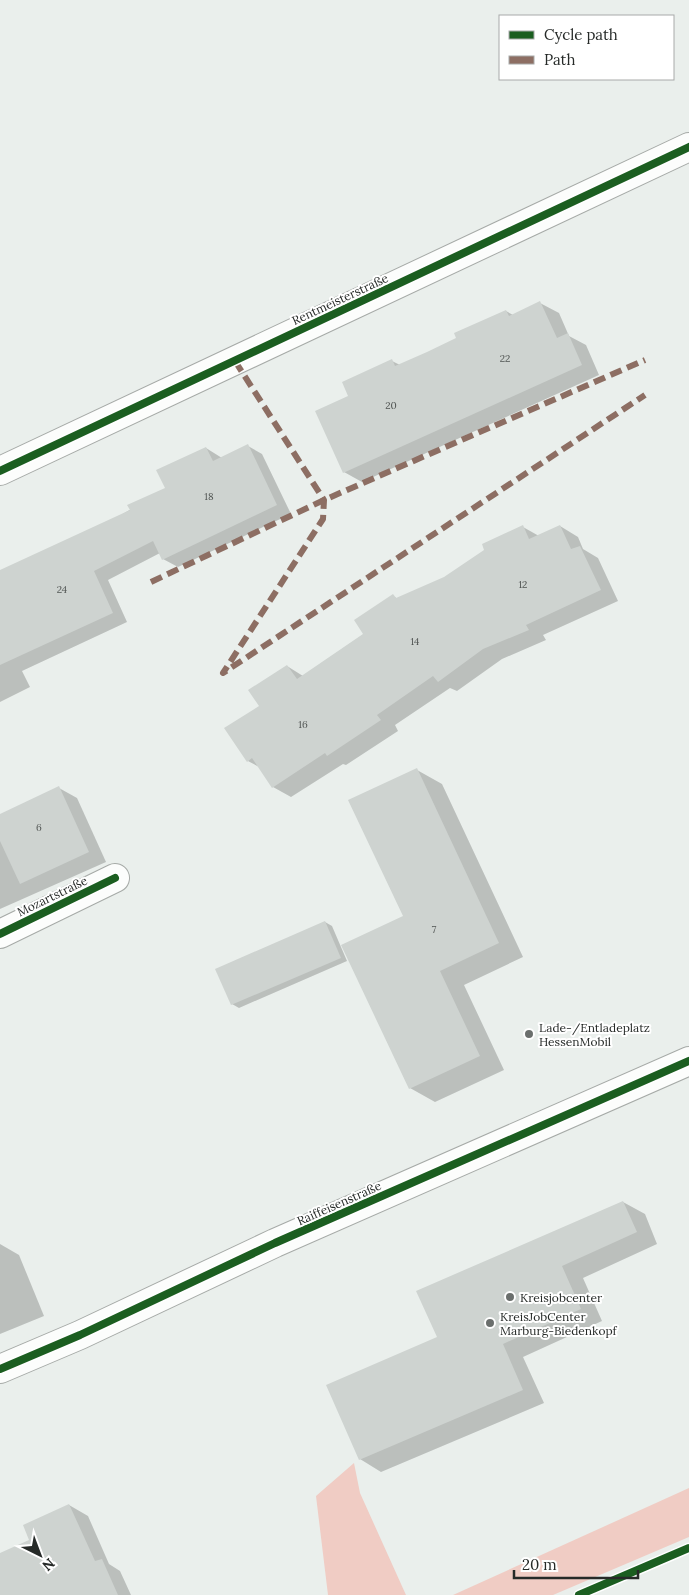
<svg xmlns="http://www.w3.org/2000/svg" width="689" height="1595" viewBox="0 0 689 1595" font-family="Lora,serif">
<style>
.green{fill:#f0ccc4}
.shadow{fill:#0003}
.building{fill:#ced3d0}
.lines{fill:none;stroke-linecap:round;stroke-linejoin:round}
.street-casing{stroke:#a6aaa7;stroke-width:30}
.street{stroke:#fcfdfc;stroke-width:28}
.quiet{stroke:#8d6e63;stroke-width:6;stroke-dasharray:12 6;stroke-linecap:butt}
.cycleway-casing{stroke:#fff;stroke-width:11}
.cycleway{stroke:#1b5e20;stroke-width:8}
.poi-dot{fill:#6b6f6d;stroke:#fff;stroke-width:2}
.labels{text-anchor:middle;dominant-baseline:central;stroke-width:4;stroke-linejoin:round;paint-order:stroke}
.number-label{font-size:10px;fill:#505452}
.street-label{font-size:12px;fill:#262a28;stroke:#fff}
.poi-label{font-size:12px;fill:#262a28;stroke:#fff;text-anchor:start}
</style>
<rect width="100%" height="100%" fill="#eaefec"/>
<!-- green -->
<g class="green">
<path d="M354 1463 360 1493 406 1595H328L316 1496Z"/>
<path d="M689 1488V1537L553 1595H453Z"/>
</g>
<!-- shadow -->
<g class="shadow">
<path d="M540 303 559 313 569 336 586 345 599 375 362 482 344 472 350 397 392 361 400 365 458 339 506 311 513 315Z"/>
<path d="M248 446 262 454 291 514 178 567 163 559 160 553 108 580 127 622 22 671 30 687 0 702V586L167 488 206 448 222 458Z"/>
<path d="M560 526 578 537 583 549 598 558 618 601 543 635 546 640 502 659 457 691 450 688 395 725 398 731 346 765 343 764 291 797 273 787 259 767 248 761 261 706 287 666 303 676 364 634 393 596 398 599 444 578 523 527 539 536Z"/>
<path d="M417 770 442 784 523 957 464 985 504 1070 435 1102 410 1088 343 946 341 947 347 961 239 1008 232 1004 217 969 325 922 332 926 341 947 404 917Z"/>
<path d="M59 788 77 798 106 862 0 909V815Z"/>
<path d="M623 1202 645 1214 657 1244 583 1278 602 1321 523 1357 544 1403 381 1472 360 1459 438 1338Z"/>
<path d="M0 1244 19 1255 44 1316 0 1334Z"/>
<path d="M69 1505 88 1516 109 1564 120 1571 131 1595H0V1555L31 1541Z"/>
</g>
<!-- building -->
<g class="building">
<path d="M540 301 557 338 568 333 582 365 343 473 315 411 348 396 342 382 392 359 395 366 427 352 456 338 454 333 506 310 509 316Z"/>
<path d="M248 444 277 505 162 560 153 541 94 571 113 613 0 665V570L130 510 127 505 165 488 156 470 206 447 213 461Z"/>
<path d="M523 525 529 539 560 525 571 549 580 546 601 590 526 625 529 630 483 649 438 682 433 676 377 715 381 720 327 756 325 753 272 788 252 758 247 762 224 728 259 706 248 690 287 665 297 679 363 634 354 620 393 594 396 598 444 577 484 550 482 544Z"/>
<path d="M417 768 499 943 440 971 480 1056 409 1089 341 945 403 916 348 800Z"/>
<path d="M59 786 89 852 20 884 0 841V814Z"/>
<path d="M325 921 341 958 231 1005 215 969Z"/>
<path d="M623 1201 637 1232 562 1266 581 1309 503 1344 523 1390 359 1460 326 1385 437 1337 416 1291Z"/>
<path d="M69 1504 95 1561 102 1559 118 1595H0V1553L29 1540 23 1525Z"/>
</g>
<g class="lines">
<defs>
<g id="street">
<path d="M0 471 689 147"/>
<path d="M0 934 115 878"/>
<path d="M0 1369 80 1335 275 1243 689 1061"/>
</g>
</defs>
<!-- street casing -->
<use href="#street" class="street-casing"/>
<!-- street -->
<use href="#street" class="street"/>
<!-- quiet -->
<g class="quiet">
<path d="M235 361 324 500 323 519 223 673 645 395"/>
<path d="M151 582 324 500 645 360"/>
</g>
<defs>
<g id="cycleway">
<path d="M0 471 689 147"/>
<path d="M0 934 115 878"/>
<path d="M0 1369 80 1335 275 1243 689 1061"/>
<path d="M579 1595 689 1548"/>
</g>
</defs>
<!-- cycleway casing -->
<use href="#cycleway" class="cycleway-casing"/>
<!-- cycleway -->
<use href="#cycleway" class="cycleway"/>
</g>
<!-- markers -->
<g class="poi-dot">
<circle cx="529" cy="1034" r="5"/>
<circle cx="510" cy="1297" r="5"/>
<circle cx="490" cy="1323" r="5"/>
</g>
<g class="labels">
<!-- number labels -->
<g class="number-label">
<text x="505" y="358">22</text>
<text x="391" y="405">20</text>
<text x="209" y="496">18</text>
<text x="523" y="584">12</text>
<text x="62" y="589">24</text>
<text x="415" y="641">14</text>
<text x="303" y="724">16</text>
<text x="39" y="827">6</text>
<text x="434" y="929">7</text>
</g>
<!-- street labels -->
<g class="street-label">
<text transform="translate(340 299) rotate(-25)">Rentmeisterstraße</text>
<text transform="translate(52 896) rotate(-26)">Mozartstraße</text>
<text transform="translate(339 1203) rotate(-24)">Raiffeisenstraße</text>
</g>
<!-- poi labels -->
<g class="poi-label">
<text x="539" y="1027">Lade-/Entladeplatz<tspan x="539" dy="14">HessenMobil</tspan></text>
<text x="520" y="1297">Kreisjobcenter</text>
<text x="500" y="1316">KreisJobCenter<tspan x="500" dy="14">Marburg-Biedenkopf</tspan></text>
</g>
</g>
<!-- legend -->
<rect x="499" y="15" width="175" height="65" fill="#ffffff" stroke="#a8aaa9"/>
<rect x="509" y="31" width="25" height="8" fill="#1b5e20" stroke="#a8aaa9"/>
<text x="544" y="40" font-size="15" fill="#262a28">Cycle path</text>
<rect x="509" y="56" width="25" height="8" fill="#8d6e63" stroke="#a8aaa9"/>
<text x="544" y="65" font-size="15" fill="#262a28">Path</text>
<!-- north arrow -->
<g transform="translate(40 1555) rotate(138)" stroke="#ffffff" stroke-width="4" paint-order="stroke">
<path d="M0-4L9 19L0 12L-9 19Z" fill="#262a28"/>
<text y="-8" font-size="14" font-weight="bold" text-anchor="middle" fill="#262a28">N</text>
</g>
<!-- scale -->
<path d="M514 1570v8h124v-8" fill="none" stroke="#262a28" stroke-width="2.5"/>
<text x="522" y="1570" font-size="15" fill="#262a28" stroke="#ffffff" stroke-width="4" paint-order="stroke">20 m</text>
</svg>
